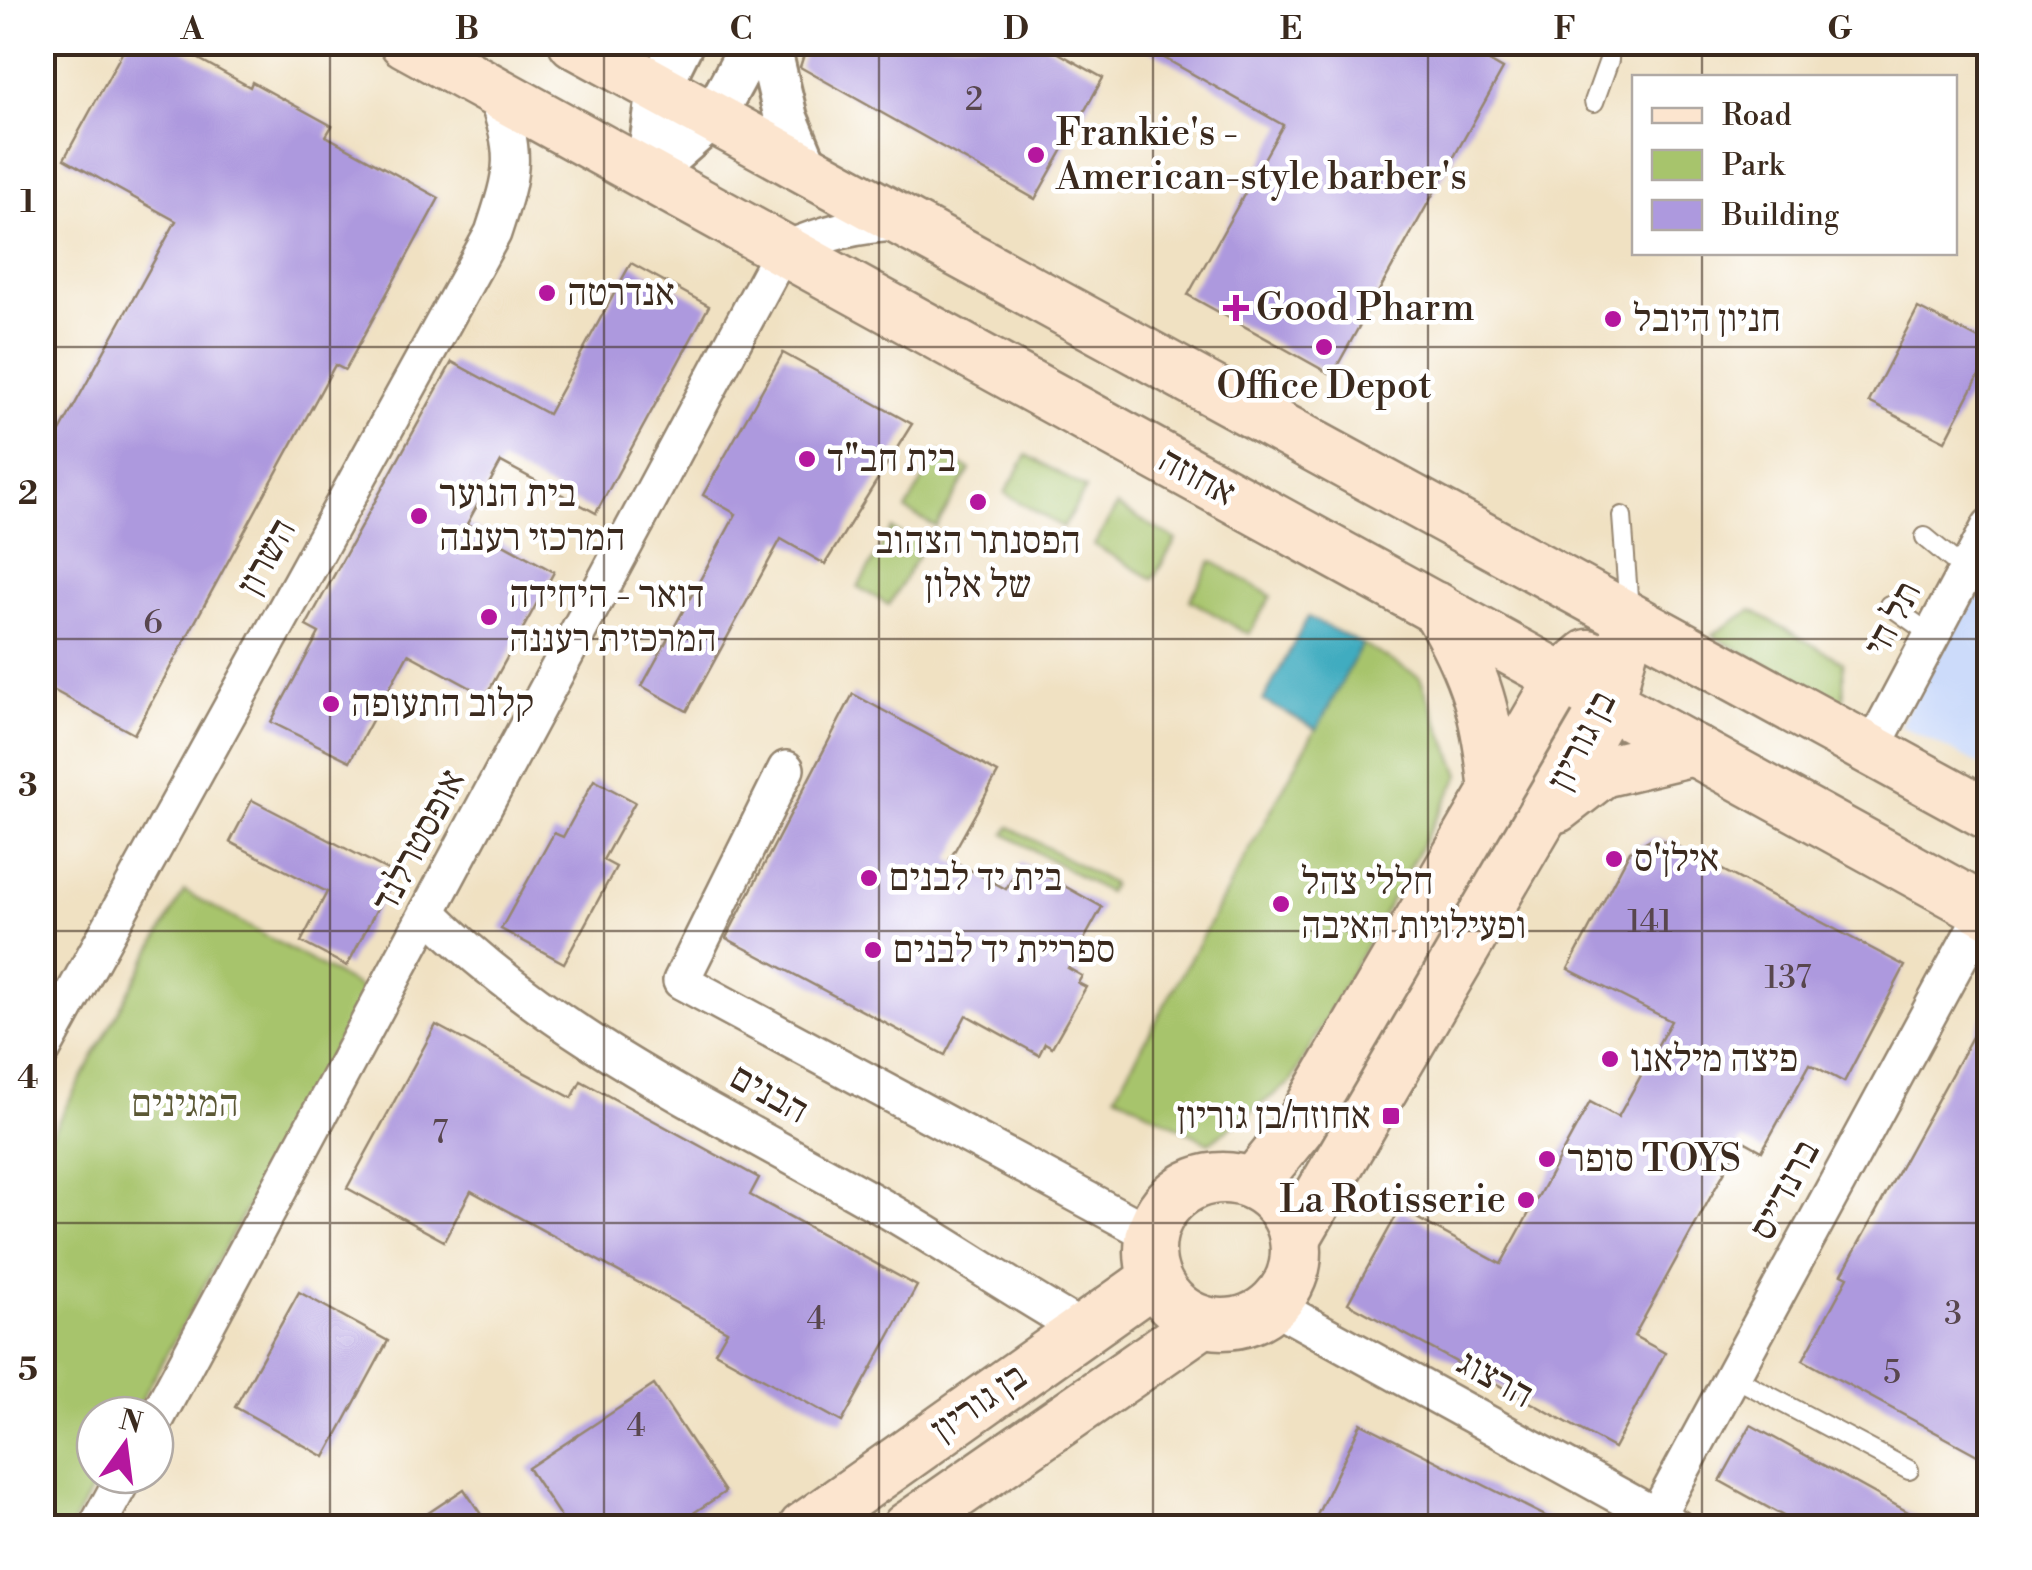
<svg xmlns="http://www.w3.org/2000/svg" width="2032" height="1570" viewBox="0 0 2032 1570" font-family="'Libre Bodoni','Frank Ruhl Libre',serif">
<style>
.built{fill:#ccdbfa}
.green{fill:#a7c46c;stroke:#717745;stroke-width:2.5}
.water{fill:#41acc0;stroke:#3e6b6f;stroke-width:2.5}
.building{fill:#ad99de}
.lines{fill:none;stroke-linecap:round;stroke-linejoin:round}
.service-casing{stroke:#968670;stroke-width:22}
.minor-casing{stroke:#968670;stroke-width:40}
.tertiary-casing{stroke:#968670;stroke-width:48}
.secondary-casing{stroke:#968670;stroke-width:55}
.service{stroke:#fff;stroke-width:18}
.minor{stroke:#fff;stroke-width:35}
.tertiary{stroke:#fff;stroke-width:42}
.secondary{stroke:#fce5cf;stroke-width:50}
.grid{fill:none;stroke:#3b2a1e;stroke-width:2.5;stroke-opacity:0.55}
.poi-dot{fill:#b5179e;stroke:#fff;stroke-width:4}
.labels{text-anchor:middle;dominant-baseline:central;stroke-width:9;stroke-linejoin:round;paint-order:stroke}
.number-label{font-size:32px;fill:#58464e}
.poi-label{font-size:38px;fill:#3b2a1e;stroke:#fff;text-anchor:start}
.street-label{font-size:38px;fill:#3b2a1e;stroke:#fff}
.park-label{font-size:38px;fill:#5b5835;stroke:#fff}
.neatline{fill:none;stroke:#3b2a1e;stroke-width:4}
.grid-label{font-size:32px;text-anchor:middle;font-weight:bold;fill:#3b2a1e}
</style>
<rect width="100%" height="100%" fill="#fff"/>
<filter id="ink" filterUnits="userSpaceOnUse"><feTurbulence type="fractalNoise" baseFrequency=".01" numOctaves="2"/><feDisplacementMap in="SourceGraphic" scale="20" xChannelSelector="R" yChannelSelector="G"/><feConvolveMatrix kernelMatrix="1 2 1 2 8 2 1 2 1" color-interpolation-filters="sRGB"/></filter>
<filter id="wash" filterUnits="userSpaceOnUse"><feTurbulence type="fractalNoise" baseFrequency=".0048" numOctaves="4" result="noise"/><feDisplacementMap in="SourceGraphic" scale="40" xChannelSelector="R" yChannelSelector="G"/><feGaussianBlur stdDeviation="2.25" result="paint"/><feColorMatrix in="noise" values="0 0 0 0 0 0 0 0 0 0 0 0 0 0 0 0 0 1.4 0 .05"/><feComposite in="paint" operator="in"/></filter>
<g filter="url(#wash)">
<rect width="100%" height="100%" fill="#f0e1c2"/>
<!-- built -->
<path class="built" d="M1989 555V770L1900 725Z"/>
<!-- green -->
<g class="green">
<path d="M939 452 970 470 936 527 906 510Z"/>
<path d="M1027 455 1086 489 1063 528 1005 493Z"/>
<path d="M1117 506 1176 540 1153 579 1094 545Z"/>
<path d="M892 529 923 547 889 605 858 587Z"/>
<path d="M1212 561 1271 596 1249 634 1190 600Z"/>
<path d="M1752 610 1843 662 1844 709 1712 635Z"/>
<path d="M1362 644 1420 677 1460 775 1291 1082 1209 1143 1116 1094Z"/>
<path d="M1010 827 1112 884 1107 892 1005 834Z"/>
<path d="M184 891 366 991 133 1415H95V1475H100L71 1527H43V1149Z"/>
</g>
<!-- water -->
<path class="water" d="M1308 617 1362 644 1317 729 1263 701Z"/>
<g id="blocks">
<!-- building -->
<g class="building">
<path d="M128 42H168L250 87 252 82 332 126 326 136 439 198 345 370 335 365 134 734 42 684V464L176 221 64 159Z"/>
<path d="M808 42H1039L1103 78 1035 199 800 67Z"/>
<path d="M1136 42H1456L1503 69 1332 375 1188 295 1283 125Z"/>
<path d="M631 263 709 306 596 513 501 462 467 524 554 572 486 696 408 654 350 761 271 722 319 633 306 626 452 362 548 414Z"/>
<path d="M1918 308 1990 345V354L1945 441 1869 402Z"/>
<path d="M783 353 912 424 825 564 781 539 687 711 642 686 736 514 703 495Z"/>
<path d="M853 694 998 773 950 859 1006 889 1021 862 1102 907 1068 968 1082 976 1078 983 1086 987 1052 1047 1045 1043 1039 1055 966 1015 945 1055 726 938Z"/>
<path d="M594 780 635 802 603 860 616 867 564 963 501 929 554 833 563 837Z"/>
<path d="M252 800 395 874 347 966 301 942 327 892 230 842Z"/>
<path d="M1652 838 1671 843 1905 966 1844 1082 1810 1064 1762 1151 1742 1140 1634 1336 1665 1353 1614 1448 1348 1303 1400 1209 1501 1264 1590 1102 1618 1117 1671 1021 1568 969 1630 851Z"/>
<path d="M1990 1004V1462L1803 1360 1848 1277 1842 1274Z"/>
<path d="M436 1025 572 1098 581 1081 759 1178 750 1195 917 1286 842 1422 715 1352 727 1331 471 1191 444 1241 347 1188Z"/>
<path d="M299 1292 388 1341 325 1457 235 1407Z"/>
<path d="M654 1385 725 1492 671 1528H568L528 1468Z"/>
<path d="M1361 1423 1569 1528H1311Z"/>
<path d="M1751 1425 1937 1528H1805L1720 1481Z"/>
<path d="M464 1489 490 1528H406Z"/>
</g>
</g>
</g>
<g filter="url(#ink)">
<use href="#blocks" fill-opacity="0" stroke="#968670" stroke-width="2.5"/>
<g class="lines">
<defs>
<g id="service">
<path d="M1594 102 1609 60 1610 42"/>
<path d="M1622 516 1629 610"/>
<path d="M1925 537 1966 571"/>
<path d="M1889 605 1933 636"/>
<path d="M1732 1376 1909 1470"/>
</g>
<g id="minor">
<path d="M1871 750 1990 526"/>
<path d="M786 769 681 981 1151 1234"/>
<path d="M428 912C551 1036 711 1110 861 1195 937 1237 1008 1287 1084 1330"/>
<path d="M42 1051 493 233C514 169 518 156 494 91"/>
<path d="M1272 1305 1676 1527"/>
<path d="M155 1421 782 251C822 234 857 224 901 223"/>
<path d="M96 1528 125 1475"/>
<path d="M1650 1528 1985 910 1989 892"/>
</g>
<g id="tertiary">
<path d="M768 42 786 118 808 171"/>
<path d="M647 175 713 117 754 42"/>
<path d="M647 175 659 88 682 42"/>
</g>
<g id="secondary">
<path d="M405 42 1990 913"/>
<path d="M574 42 1990 815"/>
<path d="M1437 608C1477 676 1487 714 1495 792"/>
<path d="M1557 807 1602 772 1694 750"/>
<circle cx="1223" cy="1251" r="73"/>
<path d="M1253 1184 1299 1127 1562 677 1588 655"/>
<path d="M1295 1238 1608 703 1630 620"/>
<path d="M804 1528 1155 1279"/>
<path d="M907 1528 1203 1322"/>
</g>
</defs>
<!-- service casing -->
<use href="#service" class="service-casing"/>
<!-- minor casing -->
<use href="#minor" class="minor-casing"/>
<!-- tertiary casing -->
<use href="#tertiary" class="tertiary-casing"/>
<!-- secondary casing -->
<use href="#secondary" class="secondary-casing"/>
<!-- service -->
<use href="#service" class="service"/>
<!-- minor -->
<use href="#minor" class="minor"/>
<!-- tertiary -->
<use href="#tertiary" class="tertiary"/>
<!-- secondary -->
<use href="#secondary" class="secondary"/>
</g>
</g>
<!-- grid -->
<path class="grid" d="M330 42V1528M604 42V1528M879 42V1528M1153 42V1528M1428 42V1528M1702 42V78M1702 252V1528M42 347H1990M42 639H1990M42 931H1990M42 1223H1990"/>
<!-- markers -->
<g class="poi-dot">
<circle cx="1036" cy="155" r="10"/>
<circle cx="547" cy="293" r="10"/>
<path d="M1231 293h10v10h10v10h-10v10h-10v-10h-10v-10h10z"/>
<circle cx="1613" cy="319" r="10"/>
<circle cx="1324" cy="347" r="10"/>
<circle cx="807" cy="459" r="10"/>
<circle cx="978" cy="502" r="10"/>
<circle cx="419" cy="516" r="10"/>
<circle cx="489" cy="617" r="10"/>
<circle cx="331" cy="704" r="10"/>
<circle cx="1614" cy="859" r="10"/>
<circle cx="869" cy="878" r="10"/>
<circle cx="1281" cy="904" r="10"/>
<circle cx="873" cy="950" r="10"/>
<circle cx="1610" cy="1059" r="10"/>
<rect x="1381" y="1106" width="20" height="20" rx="5"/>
<circle cx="1547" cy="1159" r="10"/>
<circle cx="1526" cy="1200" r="10"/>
</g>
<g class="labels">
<!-- number labels -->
<g class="number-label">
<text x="974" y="100">2</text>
<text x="153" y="623">6</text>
<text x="1650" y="922">141</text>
<text x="1788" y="978">137</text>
<text x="440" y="1133">7</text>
<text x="1953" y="1314">3</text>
<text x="816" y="1319">4</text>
<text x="1892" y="1373">5</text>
<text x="636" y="1426">4</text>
</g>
<!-- poi labels -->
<g class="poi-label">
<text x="1056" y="133">Frankie's -<tspan x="1056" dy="44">American-style barber's</tspan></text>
<text x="567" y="293">אנדרטה</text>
<text x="1256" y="308">Good Pharm</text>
<text x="1633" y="319">חניון היובל</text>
<text x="1324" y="386" text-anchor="middle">Office Depot</text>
<text x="827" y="459">בית חב"ד</text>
<text x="439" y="494">בית הנוער<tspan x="439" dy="44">המרכזי רעננה</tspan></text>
<text x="978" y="541" text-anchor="middle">הפסנתר הצהוב<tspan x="978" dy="44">של אלון</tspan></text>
<text x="509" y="595">דואר - היחידה<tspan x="509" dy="44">המרכזית רעננה</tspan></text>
<text x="351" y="704">קלוב התעופה</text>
<text x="1634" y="859">אילן'ס</text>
<text x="889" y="878">בית יד לבנים</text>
<text x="1301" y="882">חללי צהל<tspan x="1301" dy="44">ופעילויות האיבה</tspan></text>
<text x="893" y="950">ספריית יד לבנים</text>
<text x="1630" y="1059">פיצה מילאנו</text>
<text x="1371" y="1116" text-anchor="end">אחוזה/בן גוריון</text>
<text x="1567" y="1159">סופר TOYS</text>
<text x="1506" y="1200" text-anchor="end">La Rotisserie</text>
</g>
<!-- street labels -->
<g class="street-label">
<text transform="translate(1197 477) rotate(29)">אחוזה</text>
<text transform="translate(267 557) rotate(-61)">השרון</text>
<text transform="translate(1893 619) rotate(-62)">תל חי</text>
<text transform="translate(1582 741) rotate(-63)">בן גוריון</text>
<text transform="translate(419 841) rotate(-62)">אופסטרלנד</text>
<text transform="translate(769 1094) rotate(29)">הבנים</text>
<text transform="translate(1785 1190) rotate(-62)">ברנדייס</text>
<text transform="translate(1495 1379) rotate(29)">הרצוג</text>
<text transform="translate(979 1403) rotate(-35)">בן גוריון</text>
</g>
<!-- park labels -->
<g class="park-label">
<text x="185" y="1104">המגינים</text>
</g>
</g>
<!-- margin -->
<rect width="2032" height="1570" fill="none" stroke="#fff" stroke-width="110"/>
<!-- legend -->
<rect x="1632" y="75" width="325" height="180" fill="#ffffff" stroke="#b1aaa5" stroke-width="2.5"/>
<rect x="1652" y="108" width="50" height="15" fill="#fce5cf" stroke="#b1aaa5" stroke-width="2.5"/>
<text x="1722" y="125" font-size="30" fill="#3b2a1e">Road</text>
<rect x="1652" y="150" width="50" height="30" fill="#a7c46c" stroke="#b1aaa5" stroke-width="2.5"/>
<text x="1722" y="175" font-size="30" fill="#3b2a1e">Park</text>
<rect x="1652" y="200" width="50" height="30" fill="#ad99de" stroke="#b1aaa5" stroke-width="2.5"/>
<text x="1722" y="225" font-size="30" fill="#3b2a1e">Building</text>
<!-- north arrow -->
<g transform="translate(125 1445) rotate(14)"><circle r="48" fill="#ffffff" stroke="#b1aaa5" stroke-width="2.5"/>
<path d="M0-8L18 38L0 25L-18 38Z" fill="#b5179e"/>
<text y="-15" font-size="28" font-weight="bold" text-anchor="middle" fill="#3b2a1e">N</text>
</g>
<rect x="55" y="55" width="1922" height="1460" class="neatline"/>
<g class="grid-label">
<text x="192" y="39">A</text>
<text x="467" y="39">B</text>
<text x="741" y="39">C</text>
<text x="1016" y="39">D</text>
<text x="1291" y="39">E</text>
<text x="1565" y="39">F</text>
<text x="1840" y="39">G</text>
<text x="28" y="212">1</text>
<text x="28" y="504">2</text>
<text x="28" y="796">3</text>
<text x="28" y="1088">4</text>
<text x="28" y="1380">5</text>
</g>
</svg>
